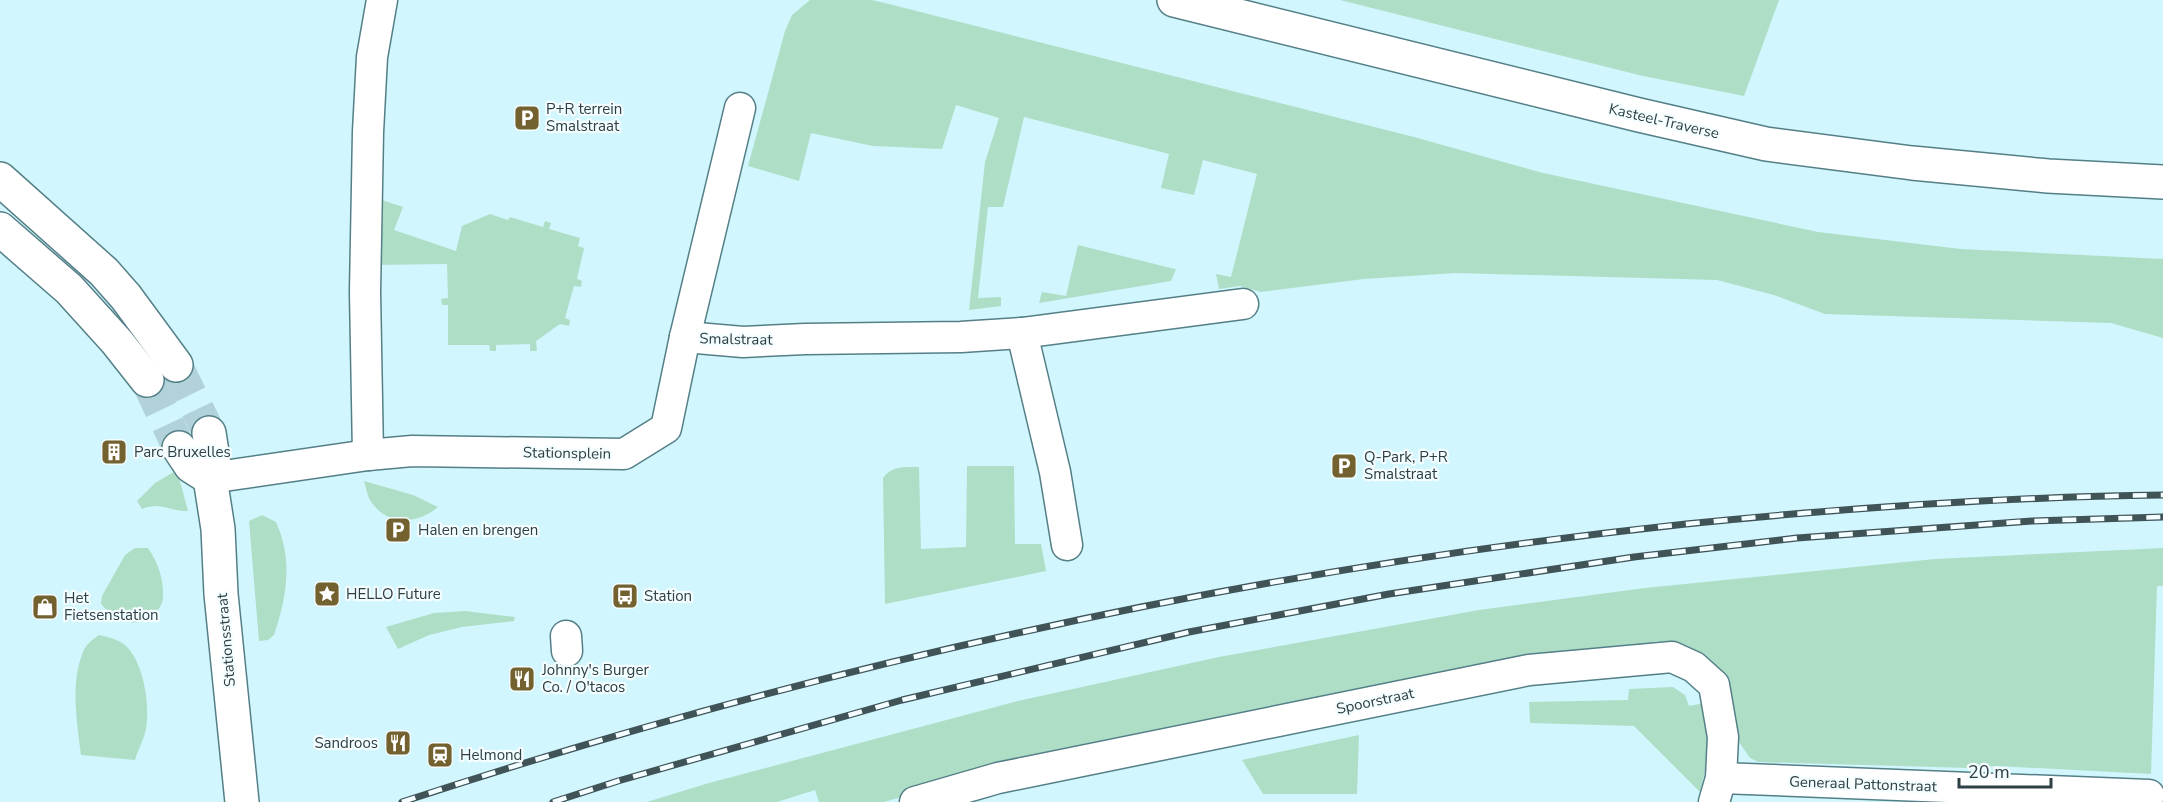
<svg xmlns="http://www.w3.org/2000/svg" width="2163" height="802" viewBox="0 0 2163 802" font-family="'Nunito Sans',sans-serif">
<style>
.green{fill:#afdec6}
.lines{fill:none;stroke-linecap:round;stroke-linejoin:round}
.secondary-tunnel{stroke:#b0d2d8;stroke-width:33;stroke-dasharray:33 16;stroke-linecap:butt}
.street-casing{stroke:#547f87;stroke-width:33}
.secondary-casing{stroke:#547f87;stroke-width:36}
.primary-casing{stroke:#547f87;stroke-width:36}
.street{stroke:#fff;stroke-width:30}
.secondary{stroke:#fff;stroke-width:33}
.primary{stroke:#fff;stroke-width:33}
.rail-casing{stroke:#405458;stroke-width:7}
.rail{stroke:#f4fdff;stroke-width:4.5;stroke-dasharray:14;stroke-linecap:butt}
.labels{text-anchor:middle;dominant-baseline:central;stroke-width:4.5;stroke-linejoin:round;paint-order:stroke}
.poi-label{font-size:15px;fill:#2e4044;stroke:#f4fdff;text-anchor:start}
.street-label{font-size:15px;fill:#2e4044;stroke:#f4fdff}
</style>
<rect width="100%" height="100%" fill="#d1f6fd"/>
<!-- green -->
<g class="green">
<path d="M810 0H872L889 4 1414 137 1543 173 1818 232 1961 249 2163 259V338L2111 323 1825 314 1774 295 1717 280 1456 273 1364 279 1261 292 1240 286 1219 289 1216 274 1231 277 1257 174 1203 160 1194 195 1161 188 1169 154 1024 117 1003 207H988L978 298 1001 297V306L969 310 985 162 999 118 956 105 942 149 873 146 811 133 799 181 748 166 785 31 792 15Z"/>
<path d="M1340 0H1779L1744 96 1643 76Z"/>
<path d="M373 197 403 207 394 230 456 251 462 226 490 214 508 220 510 217 543 227 545 221 551 223 549 229 580 238 578 246 584 248 577 279 582 281 581 287 574 286 565 318 570 320 569 326 560 324 536 341 537 351H530V344L496 345V351H490L489 345H448V305H442L441 299 448 298 447 264 372 265Z"/>
<path d="M1078 245 1175 269H1176L1171 281 1039 303 1042 292 1066 296Z"/>
<path d="M967 466H1014L1015 544H1041L1046 571 885 604 883 478C892 465 905 467 919 467L921 549 966 547Z"/>
<path d="M177 470 188 511C170 512 162 501 142 509L137 501 155 483Z"/>
<path d="M364 481 413 495 438 507C417 525 386 526 370 500 367 495 366 487 364 481Z"/>
<path d="M262 515 276 522C293 560 287 596 274 635L268 640 259 641 249 521Z"/>
<path d="M135 548H148C158 562 164 580 163 597 163 603 159 610 154 614 137 631 115 620 101 604L102 596 125 555Z"/>
<path d="M2163 548V586H2157L2151 774 1997 766 1968 768 1758 762 1750 758 1739 742 1719 687 1669 643 1655 641 1654 647 1005 767 884 802H819L815 790 777 802H647L709 783 1018 701 1219 657 1479 610 1645 588 1935 559Z"/>
<path d="M465 611 515 617 514 621 462 627 429 635 398 649 386 627 434 613Z"/>
<path d="M99 635C107 637 118 639 125 645 144 662 150 705 146 729 144 739 138 750 135 760L81 755C77 722 70 683 83 652 86 644 92 640 99 635Z"/>
<path d="M1673 687 1685 695 1689 706 1709 702 1714 733 1700 792 1634 726 1530 723 1529 702 1628 700 1629 689Z"/>
<path d="M1359 735 1357 794H1263L1242 760Z"/>
</g>
<g class="lines">
<!-- secondary-tunnel -->
<g class="secondary-tunnel">
<path d="M176 365 209 433"/>
<path d="M147 380 179 448"/>
</g>
<defs>
<g id="street">
<path d="M1022 333 1055 472 1067 545"/>
<path d="M685 337 743 342 805 339 961 337 1022 333 1243 304"/>
<path d="M368 455 365 292 368 132 372 57 382 0"/>
<path d="M210 478 368 455 412 451 624 454 666 428 685 337 740 108"/>
<path d="M566 636 567 651"/>
<path d="M1721 778 2149 795"/>
<path d="M915 802 998 778 1529 670 1672 657 1694 667 1714 685 1723 737 1721 778 1714 802"/>
</g>
<g id="secondary">
<path d="M0 179 104 272 126 297 176 365"/>
<path d="M0 229 69 289 117 342 147 380"/>
<path d="M209 433 214 465 210 478 218 529 221 594 242 802"/>
<path d="M179 448 191 466 210 478"/>
</g>
<path id="primary" d="M1174 0 1639 115 1766 144 1912 163 2048 176 2163 182"/>
</defs>
<!-- street casing -->
<use href="#street" class="street-casing"/>
<!-- secondary casing -->
<use href="#secondary" class="secondary-casing"/>
<!-- primary casing -->
<use href="#primary" class="primary-casing"/>
<!-- street -->
<use href="#street" class="street"/>
<!-- secondary -->
<use href="#secondary" class="secondary"/>
<!-- primary -->
<use href="#primary" class="primary"/>
<defs>
<g id="rail">
<path d="M402 802C819 665 1250 570 1686 524 1845 508 2004 497 2163 495"/>
<path d="M553 802 618 781 902 700 1189 632 1389 594 1634 557 1797 538 2032 521 2163 517"/>
</g>
</defs>
<!-- rail casing -->
<use href="#rail" class="rail-casing"/>
<!-- rail -->
<use href="#rail" class="rail"/>
</g>
<!-- icons -->
<defs>
<symbol id="parking-square" viewBox="-11 -11 22 22"><rect x="-9" y="-9" width="18" height="18" rx="4" fill="#73612f" stroke="#f4fdff"/><path d="M-3.5-5.5H1a3.5 3.5 0 0 1 0 7H-1V5.5H-3.5ZM-1-3.4V-.6H.8a1.4 1.4 0 0 0 0-2.8Z" fill="#fff"/></symbol>
<symbol id="building-square" viewBox="-11 -11 22 22"><rect x="-9" y="-9" width="18" height="18" rx="4" fill="#73612f" stroke="#f4fdff"/><path d="M-4-6H4V6H1V3H-1V6H-4ZM-2.5-4.3h1.7v1.8h-1.7ZM.8-4.3h1.7v1.8H.8ZM-2.5-1h1.7V.8h-1.7ZM.8-1h1.7V.8H.8Z" fill="#fff"/></symbol>
<symbol id="sight-square" viewBox="-11 -11 22 22"><rect x="-9" y="-9" width="18" height="18" rx="4" fill="#73612f" stroke="#f4fdff"/><path d="M0-6L1.8-2.2L6-1.7L2.9 1.2L3.7 5.4L0 3.3L-3.7 5.4L-2.9 1.2L-6-1.7L-1.8-2.2Z" fill="#fff"/></symbol>
<symbol id="bus-square" viewBox="-11 -11 22 22"><rect x="-9" y="-9" width="18" height="18" rx="4" fill="#73612f" stroke="#f4fdff"/><path d="M-5-6H5V4H4V6H2V4H-2V6H-4V4H-5ZM-3.5-4V0h7V-4ZM-3.5 1.2v1.5H-2V1.2ZM2 1.2v1.5H3.5V1.2Z" fill="#fff"/></symbol>
<symbol id="shop-square" viewBox="-11 -11 22 22"><rect x="-9" y="-9" width="18" height="18" rx="4" fill="#73612f" stroke="#f4fdff"/><path d="M-5-2.5h2.3a2.7 3.5 0 0 1 5.4 0H5L5.5 6h-11ZM-1.5-2.5h3a1.5 2.3 0 0 0-3 0Z" fill="#fff"/></symbol>
<symbol id="restaurant-square" viewBox="-11 -11 22 22"><rect x="-9" y="-9" width="18" height="18" rx="4" fill="#73612f" stroke="#f4fdff"/><path d="M-5-6h1v4h1v-4h1v4h1v-4h1v5L-1.5 .5V6h-2V.5L-5-1ZM5-6V6H3V1.5H1.5Q1.5-4 5-6Z" fill="#fff"/></symbol>
<symbol id="station-square" viewBox="-11 -11 22 22"><rect x="-9" y="-9" width="18" height="18" rx="4" fill="#73612f" stroke="#f4fdff"/><path d="M-3-6H3Q5-6 5-4V2Q5 4 3 4L4.5 6H3L1.5 4h-3L-3 6H-4.5L-3 4Q-5 4-5 2V-4Q-5-6-3-6ZM-3.5-4v3h7v-3ZM-3.5 1v1.5H-2V1ZM2 1v1.5H3.5V1Z" fill="#fff"/></symbol>
</defs>
<g fill-rule="evenodd">
<use href="#parking-square" x="512" y="103" width="30" height="30"/>
<use href="#building-square" x="99" y="437" width="30" height="30"/>
<use href="#parking-square" x="1329" y="451" width="30" height="30"/>
<use href="#parking-square" x="383" y="515" width="30" height="30"/>
<use href="#sight-square" x="312" y="579" width="30" height="30"/>
<use href="#bus-square" x="610" y="581" width="30" height="30"/>
<use href="#shop-square" x="30" y="592" width="30" height="30"/>
<use href="#restaurant-square" x="507" y="664" width="30" height="30"/>
<use href="#restaurant-square" x="383" y="728" width="30" height="30"/>
<use href="#station-square" x="425" y="740" width="30" height="30"/>
</g>
<g class="labels">
<!-- poi labels -->
<g class="poi-label">
<text x="546" y="109">P+R terrein<tspan x="546" dy="17">Smalstraat</tspan></text>
<text x="134" y="452">Parc Bruxelles</text>
<text x="1364" y="457">Q-Park, P+R<tspan x="1364" dy="17">Smalstraat</tspan></text>
<text x="418" y="530">Halen en brengen</text>
<text x="346" y="594">HELLO Future</text>
<text x="644" y="596">Station</text>
<text x="64" y="598">Het<tspan x="64" dy="17">Fietsenstation</tspan></text>
<text x="542" y="670">Johnny's Burger<tspan x="542" dy="17">Co. / O'tacos</tspan></text>
<text x="378" y="743" text-anchor="end">Sandroos</text>
<text x="460" y="755">Helmond</text>
</g>
<!-- street labels -->
<g class="street-label">
<text transform="translate(1664 121) rotate(13)">Kasteel-Traverse</text>
<text transform="translate(736 339) rotate(1)">Smalstraat</text>
<text transform="translate(567 453) rotate(1)">Stationsplein</text>
<text transform="translate(226 640) rotate(-95)">Stationsstraat</text>
<text transform="translate(1375 701) rotate(-12)">Spoorstraat</text>
<text transform="translate(1863 784) rotate(2)">Generaal Pattonstraat</text>
</g>
</g>
<!-- scale -->
<path d="M1959 778v9h92v-9" fill="none" stroke="#2e4044" stroke-width="3"/>
<text x="1968" y="778" font-size="18" fill="#2e4044" stroke="#f4fdff" stroke-width="4.5" paint-order="stroke">20 m</text>
</svg>
